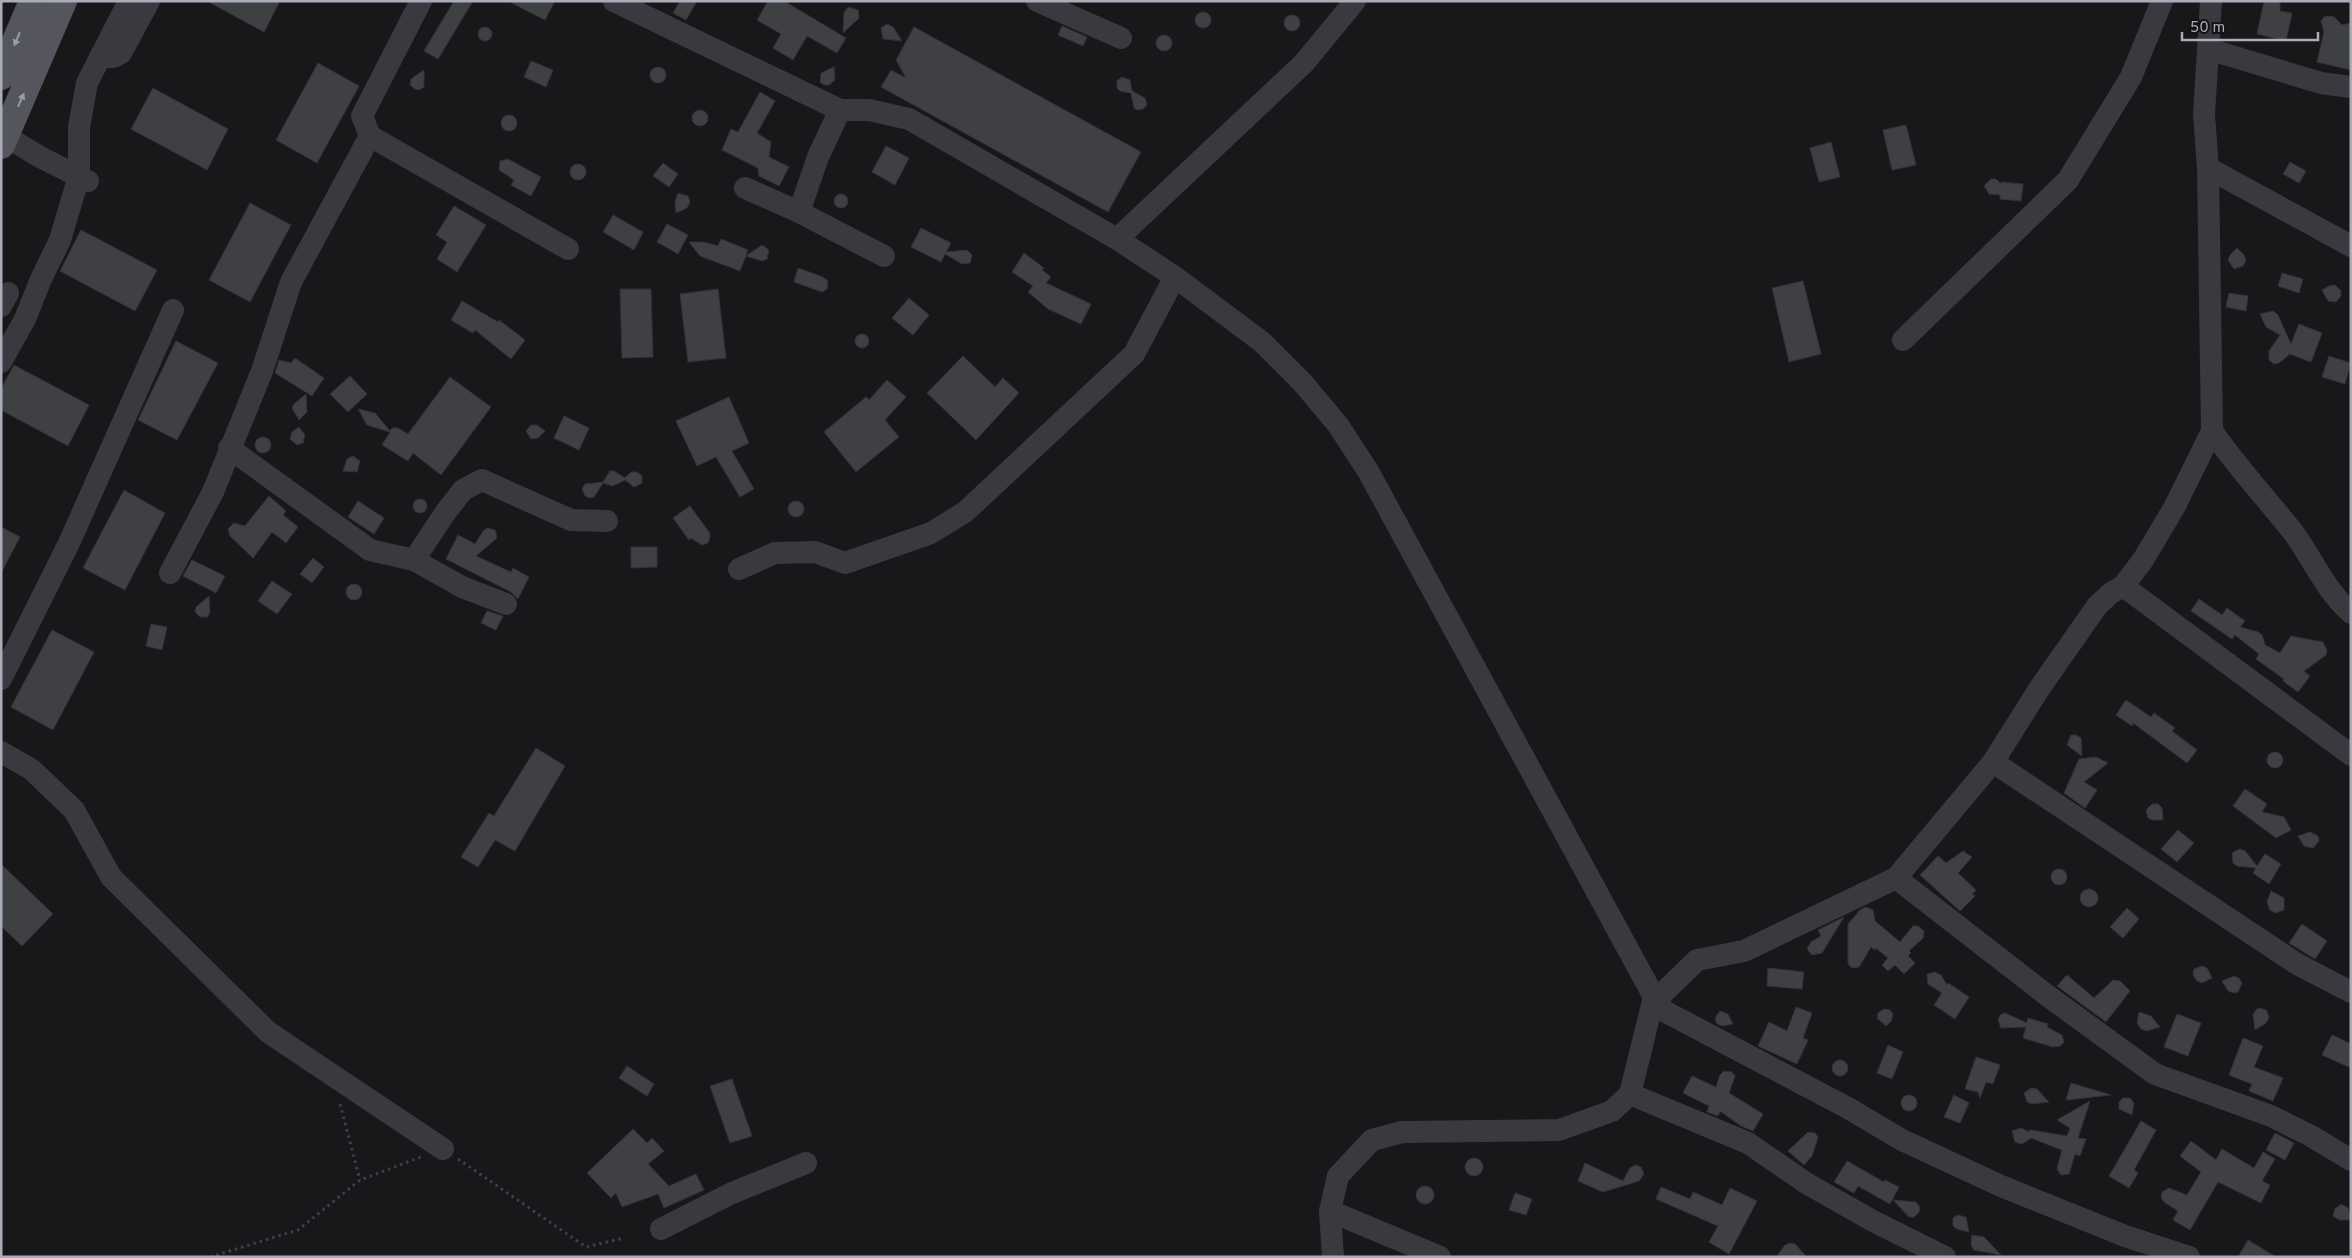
<svg xmlns="http://www.w3.org/2000/svg" width="2352" height="1258" viewBox="0 0 2352 1258" font-family="Overpass,sans-serif">
<style>
.building{fill:#3f4044;stroke:#333236}
.lines{fill:none;stroke-linecap:round;stroke-linejoin:round}
.path{stroke:#3f3f46;stroke-width:3;stroke-dasharray:2.5 4;stroke-linecap:butt}
.minor{stroke:#39393f;stroke-width:22}
.major{stroke:#55555e;stroke-width:28}
.oneway{fill:#999ba7}
</style>
<rect width="100%" height="100%" fill="#18181a"/>
<!-- building -->
<g class="building">
<path d="M207 1H280L264 32Z"/>
<path d="M454 1H473L438 59 424 51Z"/>
<path d="M508 1H555L545 20Z"/>
<path d="M680 1H697L686 20 673 13Z"/>
<path d="M768 1H784L846 38 837 53 807 36 793 60 773 48 781 34 757 20Z"/>
<path d="M2264 1H2280V11L2292 13 2286 41 2257 34Z"/>
<path d="M848 7 858 10 859 18 843 33 844 13Z"/>
<circle cx="1203" cy="20" r="8"/>
<circle cx="1292" cy="23" r="8"/>
<path d="M2329 16 2334 17 2342 25 2351 23V70L2317 62 2324 32 2321 21 2324 17Z"/>
<path d="M887 24 893 27 902 41 883 39 881 28Z"/>
<path d="M1062 26 1087 37 1083 46 1058 35Z"/>
<circle cx="485" cy="34" r="7"/>
<path d="M914 27 1141 152 1108 212 881 87 891 70 906 78 896 60Z"/>
<circle cx="1164" cy="43" r="8"/>
<path d="M531 61 553 70 546 87 524 77Z"/>
<path d="M318 63 359 86 317 163 276 140Z"/>
<path d="M834 67 835 80 829 85H824L820 82 821 73Z"/>
<circle cx="658" cy="75" r="8"/>
<path d="M424 70V87L419 90 415 89 410 85 411 79Z"/>
<path d="M1122 77 1130 80 1132 91 1145 98 1147 105 1143 109 1137 110 1134 108 1131 93 1120 91 1117 88V81Z"/>
<path d="M153 88 228 129 207 170 131 129Z"/>
<path d="M760 92 775 101 757 133 771 142 769 157 789 167 779 186 759 176 758 168 722 150 731 129 738 132Z"/>
<circle cx="700" cy="118" r="8"/>
<circle cx="509" cy="123" r="8"/>
<path d="M1906 125 1916 165 1892 170 1883 130Z"/>
<path d="M1831 142 1840 177 1819 182 1810 148Z"/>
<path d="M886 146 909 158 895 185 872 172Z"/>
<path d="M508 159 541 177 531 196 511 185 514 180 499 170 500 161Z"/>
<path d="M2290 162 2306 171 2299 183 2283 174Z"/>
<path d="M663 163 678 174 669 187 653 176Z"/>
<circle cx="578" cy="172" r="8"/>
<path d="M1991 179H1996L2001 184V182L2023 184 2021 201 2000 199V195L1989 194 1984 186Z"/>
<path d="M678 193 688 196 690 202 687 208 676 213 675 201Z"/>
<circle cx="841" cy="201" r="7"/>
<path d="M250 203 291 225 250 302 209 280Z"/>
<path d="M454 206 486 225 457 272 437 259 447 242 436 235Z"/>
<path d="M613 215 643 232 634 250 603 232Z"/>
<path d="M667 224 688 235 678 254 657 242Z"/>
<path d="M921 228 951 243 946 252 967 250 972 255 970 263 962 264 945 254 941 262 911 247Z"/>
<path d="M81 230 157 270 135 311 60 271Z"/>
<path d="M721 239 748 250 740 271 700 256 689 242H704L718 246Z"/>
<path d="M762 245 769 250 767 259 762 261 746 256Z"/>
<path d="M2237 248 2244 255 2246 261 2243 266 2234 269 2228 260 2230 255Z"/>
<path d="M1024 253 1044 268 1042 270 1051 277 1046 283 1091 304 1081 324 1048 309 1028 292 1033 286 1012 272Z"/>
<path d="M798 268 823 277 828 281 827 289 822 292 794 282Z"/>
<path d="M2282 273 2303 279 2299 293 2278 286Z"/>
<path d="M1803 281 1821 354 1789 362 1772 288Z"/>
<path d="M2335 285 2341 291V296L2336 302 2328 301 2322 290 2329 286Z"/>
<path d="M620 289H651L653 357 622 358Z"/>
<path d="M718 289 726 358 688 362 680 294Z"/>
<path d="M2229 293 2248 296 2246 311 2226 307Z"/>
<path d="M909 298 929 315 913 335 892 318Z"/>
<path d="M462 301 498 322 499 320 525 340 511 359 475 330 473 333 451 320Z"/>
<path d="M2273 311 2278 315 2291 344 2299 324 2322 333 2311 362 2290 354 2279 363 2274 364 2269 360V351L2280 335 2266 327 2260 314Z"/>
<circle cx="862" cy="341" r="7"/>
<path d="M176 341 218 363 177 440 138 420Z"/>
<path d="M963 356 995 387 1003 378 1019 393 976 440 927 393Z"/>
<path d="M2329 356 2351 363 2345 384 2322 377Z"/>
<path d="M295 358 324 378 312 396 275 373 279 360 291 363Z"/>
<path d="M14 365 89 405 68 446 1 410V389Z"/>
<path d="M350 376 367 394 348 412 330 394Z"/>
<path d="M450 377 491 407 441 475 413 453 408 461 382 445 390 432 367 425 358 409 375 413 390 431 392 428H398L408 434Z"/>
<path d="M887 380 906 397 885 420 899 437 856 472 824 432 866 397 869 400Z"/>
<path d="M306 394 307 412 299 420 292 408 294 404Z"/>
<path d="M729 397 749 443 732 451 754 489 740 497 716 457 697 466 676 421Z"/>
<path d="M564 416 589 428 579 450 554 438Z"/>
<path d="M531 425H537L545 431 538 438 531 439 526 431Z"/>
<path d="M299 427 305 435 303 443 297 445 290 439 292 432Z"/>
<circle cx="263" cy="445" r="8"/>
<path d="M353 456 360 461 357 472 343 471 347 459Z"/>
<path d="M610 471H614L625 478 631 472H637L642 476V483L634 487 625 480 613 486 603 483 594 497 590 498 585 496 582 489 585 484 603 482Z"/>
<path d="M124 490 165 513 125 590 83 568Z"/>
<path d="M269 496 286 511 283 515 298 527 286 543 272 532 253 558 230 536 228 529 234 523 245 526Z"/>
<circle cx="420" cy="506" r="7"/>
<path d="M358 501 384 518 374 534 348 517Z"/>
<circle cx="796" cy="509" r="8"/>
<path d="M690 506 709 532 710 537 708 543 702 545 691 538 689 540 673 518Z"/>
<path d="M1 527 20 537 1 573Z"/>
<path d="M488 528 495 530 497 538 476 556 511 572 513 568 529 577 518 599 511 592 446 559 458 535 475 544 484 530Z"/>
<path d="M631 547H657V567L631 568Z"/>
<path d="M313 558 324 567 312 583 300 574Z"/>
<path d="M192 560 225 576 216 593 183 576Z"/>
<path d="M272 581 292 594 277 614 258 601Z"/>
<circle cx="354" cy="592" r="8"/>
<path d="M209 596 210 613 207 617H200L195 612 196 607Z"/>
<path d="M2199 599 2222 615 2227 608 2245 621 2240 627 2258 632 2262 635 2265 645 2280 653 2291 636 2323 642 2327 651 2326 655 2304 671 2310 676 2298 692 2283 681 2284 679 2256 659 2259 654 2235 635 2232 639 2191 611Z"/>
<path d="M487 611 503 616 496 630 481 623Z"/>
<path d="M151 624 167 627 162 650 146 646Z"/>
<path d="M52 630 94 652 53 730 11 707Z"/>
<path d="M2126 700 2151 717 2154 713 2175 728 2172 731 2197 750 2187 763 2133 723 2132 726 2116 715Z"/>
<path d="M2071 735H2076L2081 738 2082 756 2067 745Z"/>
<path d="M536 748 565 766 515 851 495 840 478 867 461 857 489 813 494 816Z"/>
<circle cx="2275" cy="760" r="8"/>
<path d="M2096 757 2108 763 2084 782 2097 790 2085 808 2064 793 2079 759Z"/>
<path d="M2245 789 2267 804 2262 812 2284 817 2291 830 2276 838 2233 806Z"/>
<path d="M2152 804H2158L2162 808 2163 820H2152L2148 818 2146 810Z"/>
<path d="M2178 830 2194 843 2177 862 2161 849Z"/>
<path d="M2310 832 2318 836 2319 841 2313 848 2304 846 2298 836Z"/>
<path d="M2240 849 2245 851 2257 866 2265 854 2281 864 2269 884 2253 873 2256 868 2237 866 2233 863 2232 853Z"/>
<path d="M1963 851 1972 857 1958 873 1976 890 1972 894 1975 896 1960 911 1920 875 1938 856 1946 863Z"/>
<path d="M1 864 53 914 22 946 1 926Z"/>
<circle cx="2059" cy="877" r="8"/>
<circle cx="2089" cy="898" r="9"/>
<path d="M2271 891 2284 898V910L2275 913 2270 910 2267 902Z"/>
<path d="M1866 907 1873 910 1875 921 1900 942 1913 926H1918L1924 931 1923 938 1909 951 1911 953 1908 956 1915 963 1904 974 1895 965 1888 971 1882 965 1888 958 1876 948 1875 950 1871 947 1859 967 1852 968 1848 964V924L1860 910Z"/>
<path d="M2127 908 2139 919 2123 938 2110 927Z"/>
<path d="M1844 917 1822 953 1812 955 1807 949 1811 942 1821 936 1818 930Z"/>
<path d="M2302 924 2327 941 2315 959 2289 943Z"/>
<path d="M2202 966 2207 968 2212 978 2202 983 2197 981 2193 975 2194 969Z"/>
<path d="M1768 968 1804 972 1802 989 1767 986Z"/>
<path d="M1935 972 1941 975 1947 985 1948 983 1969 997 1955 1019 1934 1005 1942 993 1928 984 1927 974Z"/>
<path d="M2067 975 2094 998 2113 980 2120 981 2130 991 2106 1022 2057 986Z"/>
<path d="M2234 976 2239 978 2242 983 2238 992 2234 993 2228 991 2222 981Z"/>
<path d="M1796 1007 1812 1013 1803 1038 1808 1040 1797 1064 1758 1046 1769 1022 1787 1031Z"/>
<path d="M2258 1008 2266 1010 2269 1017 2266 1023 2255 1030 2253 1014Z"/>
<path d="M1884 1009 1890 1010 1893 1014 1891 1021 1886 1026 1877 1018 1878 1013Z"/>
<path d="M1720 1011 1728 1014 1733 1024 1722 1026 1717 1024 1715 1018Z"/>
<path d="M2139 1012 2151 1016 2160 1027 2146 1031 2141 1029 2137 1023Z"/>
<path d="M2005 1013 2027 1023 2028 1018 2048 1024 2047 1027 2062 1035 2064 1042 2060 1046 2053 1047 2023 1038 2026 1027 2001 1028 1998 1020 2000 1015Z"/>
<path d="M2177 1014 2201 1023 2188 1056 2164 1047Z"/>
<path d="M2332 1035 2351 1044V1068L2322 1055Z"/>
<path d="M2243 1038 2263 1046 2254 1067 2283 1078 2273 1101 2249 1091 2252 1084 2229 1075Z"/>
<path d="M1888 1045 1903 1052 1892 1079 1877 1073Z"/>
<path d="M1976 1057 2000 1065 1993 1084 1986 1082 1980 1098 1978 1092 1965 1089Z"/>
<circle cx="1840" cy="1068" r="8"/>
<path d="M627 1066 654 1084 647 1096 619 1078Z"/>
<path d="M1724 1071 1732 1072 1735 1076 1729 1093 1763 1114 1753 1131 1741 1126 1720 1111 1718 1116 1707 1112 1709 1106 1683 1093 1692 1076 1716 1087 1720 1075Z"/>
<path d="M732 1079 752 1136 730 1143 710 1086Z"/>
<path d="M2071 1083 2111 1095 2066 1100Z"/>
<path d="M2031 1088 2037 1089 2049 1102 2032 1104 2027 1102 2024 1093Z"/>
<path d="M1954 1095 1969 1103 1960 1123 1944 1117Z"/>
<circle cx="1909" cy="1103" r="8"/>
<path d="M2123 1098H2130L2134 1103 2132 1115 2119 1109V1102Z"/>
<path d="M2090 1101 2078 1138 2086 1139 2080 1156 2075 1154 2069 1174 2061 1175 2057 1169 2062 1150 2031 1138 2022 1144 2015 1142 2012 1131 2021 1128 2029 1132 2030 1130 2067 1136 2070 1128 2057 1120Z"/>
<path d="M2141 1121 2156 1130 2134 1170 2138 1173 2129 1188 2109 1176Z"/>
<path d="M633 1129 647 1143 652 1138 664 1151 648 1164 669 1186 696 1174 704 1190 664 1208 658 1194 622 1207 616 1193 611 1198 587 1173Z"/>
<path d="M1808 1132 1815 1133 1818 1137 1812 1156 1804 1165 1788 1151Z"/>
<path d="M2275 1133 2294 1143 2285 1160 2266 1150Z"/>
<path d="M2191 1141 2216 1160 2222 1149 2254 1168 2263 1152 2275 1159 2262 1181 2270 1185 2261 1203 2218 1182 2190 1230 2173 1220 2178 1211 2164 1202 2161 1197 2162 1192 2169 1188 2187 1195 2201 1172 2180 1156Z"/>
<circle cx="1474" cy="1167" r="9"/>
<path d="M1847 1161 1884 1182 1885 1180 1899 1187 1890 1204 1858 1186 1854 1193 1834 1182Z"/>
<path d="M1585 1163 1623 1181 1630 1168 1635 1165 1641 1167 1644 1174 1639 1181 1603 1192 1578 1181Z"/>
<circle cx="1425" cy="1195" r="9"/>
<path d="M1661 1187 1690 1199 1693 1192 1722 1205 1730 1188 1757 1201 1729 1254 1709 1242 1718 1226 1656 1199Z"/>
<path d="M1515 1193 1532 1199 1526 1215 1509 1210Z"/>
<path d="M1893 1200 1916 1202 1920 1207 1919 1212 1914 1217H1909Z"/>
<path d="M2341 1204 2348 1208 2351 1220H2339L2333 1216 2335 1209Z"/>
<path d="M1957 1215 1966 1217 1969 1232 1957 1229 1953 1226V1218Z"/>
<path d="M1972 1235 1984 1237 2001 1255 1974 1250 1971 1245Z"/>
<path d="M2248 1240 2276 1257H2238Z"/>
<path d="M1790 1243 1795 1244 1807 1257H1776L1785 1245Z"/>
</g>
<g class="lines">
<!-- path -->
<g class="path">
<path d="M340 1104 360 1180"/>
<path d="M458 1159 586 1247 624 1238"/>
<path d="M210 1257 298 1230 360 1180 421 1157"/>
</g>
<!-- minor -->
<g class="minor">
<path d="M614 1 840 110H869L909 119 1117 239 1175 277 1262 342 1302 382 1338 425 1368 471 1654 997 1664 1011 1848 1108 1902 1140 2001 1186 2125 1236 2189 1257"/>
<path d="M1037 1 1121 38"/>
<path d="M2208 49 2321 83 2351 87"/>
<path d="M100 57H114L121 53 149 1"/>
<path d="M5 136 40 157 88 181"/>
<path d="M370 136 568 249"/>
<path d="M2208 168 2351 246"/>
<path d="M745 188 799 212 884 256"/>
<path d="M799 212 818 157 840 110"/>
<path d="M1117 239 1304 63 1355 1"/>
<path d="M1 306 8 293"/>
<path d="M1903 340 2068 180 2131 77 2162 1"/>
<path d="M1 362 25 319 41 279 60 240 79 176V127L87 83 129 1"/>
<path d="M2212 431C2237 467 2266 498 2293 532 2313 559 2325 590 2351 613"/>
<path d="M229 448 370 550 414 560 445 513 463 490 482 480 571 520 607 521"/>
<path d="M414 560 462 587 506 604"/>
<path d="M739 569 775 553 815 552 845 563 931 533 965 512 1134 354 1175 277"/>
<path d="M170 573 213 492 262 371 291 282 370 136 362 116 421 1"/>
<path d="M2123 586 2351 755"/>
<path d="M1 679 69 543 173 310"/>
<path d="M1 752 31 769 74 810 111 877 268 1032 443 1149"/>
<path d="M1993 762 2297 964 2351 992"/>
<path d="M1896 878 2048 996 2155 1074 2271 1116 2311 1136 2351 1160"/>
<path d="M1630 1094 1748 1143 1806 1183 1873 1221 1945 1257"/>
<path d="M1330 1211 1440 1257"/>
<path d="M661 1229 732 1193 806 1163"/>
<path d="M1333 1257 1330 1211 1338 1176 1372 1140 1402 1132 1559 1130 1612 1111 1630 1094 1654 997 1661 995 1697 960 1744 951 1896 878 1993 762 2039 689 2097 606 2111 593 2123 586 2143 560 2175 506 2212 431 2208 168 2204 114 2211 1"/>
</g>
<!-- major -->
<g class="major">
<path d="M1 76 33 1"/>
<path d="M1 145 63 1"/>
</g>
</g>
<!-- one-way arrows -->
<defs><path id="oneway-solid" d="M-6-.8H1V-3.2L6.5 0L1 3.2V.8H-6Z" transform="scale(1.25)"/></defs>
<g class="oneway">
<use href="#oneway-solid" transform="translate(17 39) rotate(113)"/>
<use href="#oneway-solid" transform="translate(21 100) rotate(-66)"/>
</g>
<!-- border -->
<rect width="2352" height="1258" fill="none" stroke="#aaacb9" stroke-width="5"/>
<!-- scale -->
<path d="M2182 32v8h136v-8" fill="none" stroke="#aaacb9" stroke-width="2.5"/>
<text x="2190" y="32" font-size="15" fill="#aaacb9" stroke="#131315" stroke-width="4" paint-order="stroke">50 m</text>
</svg>
